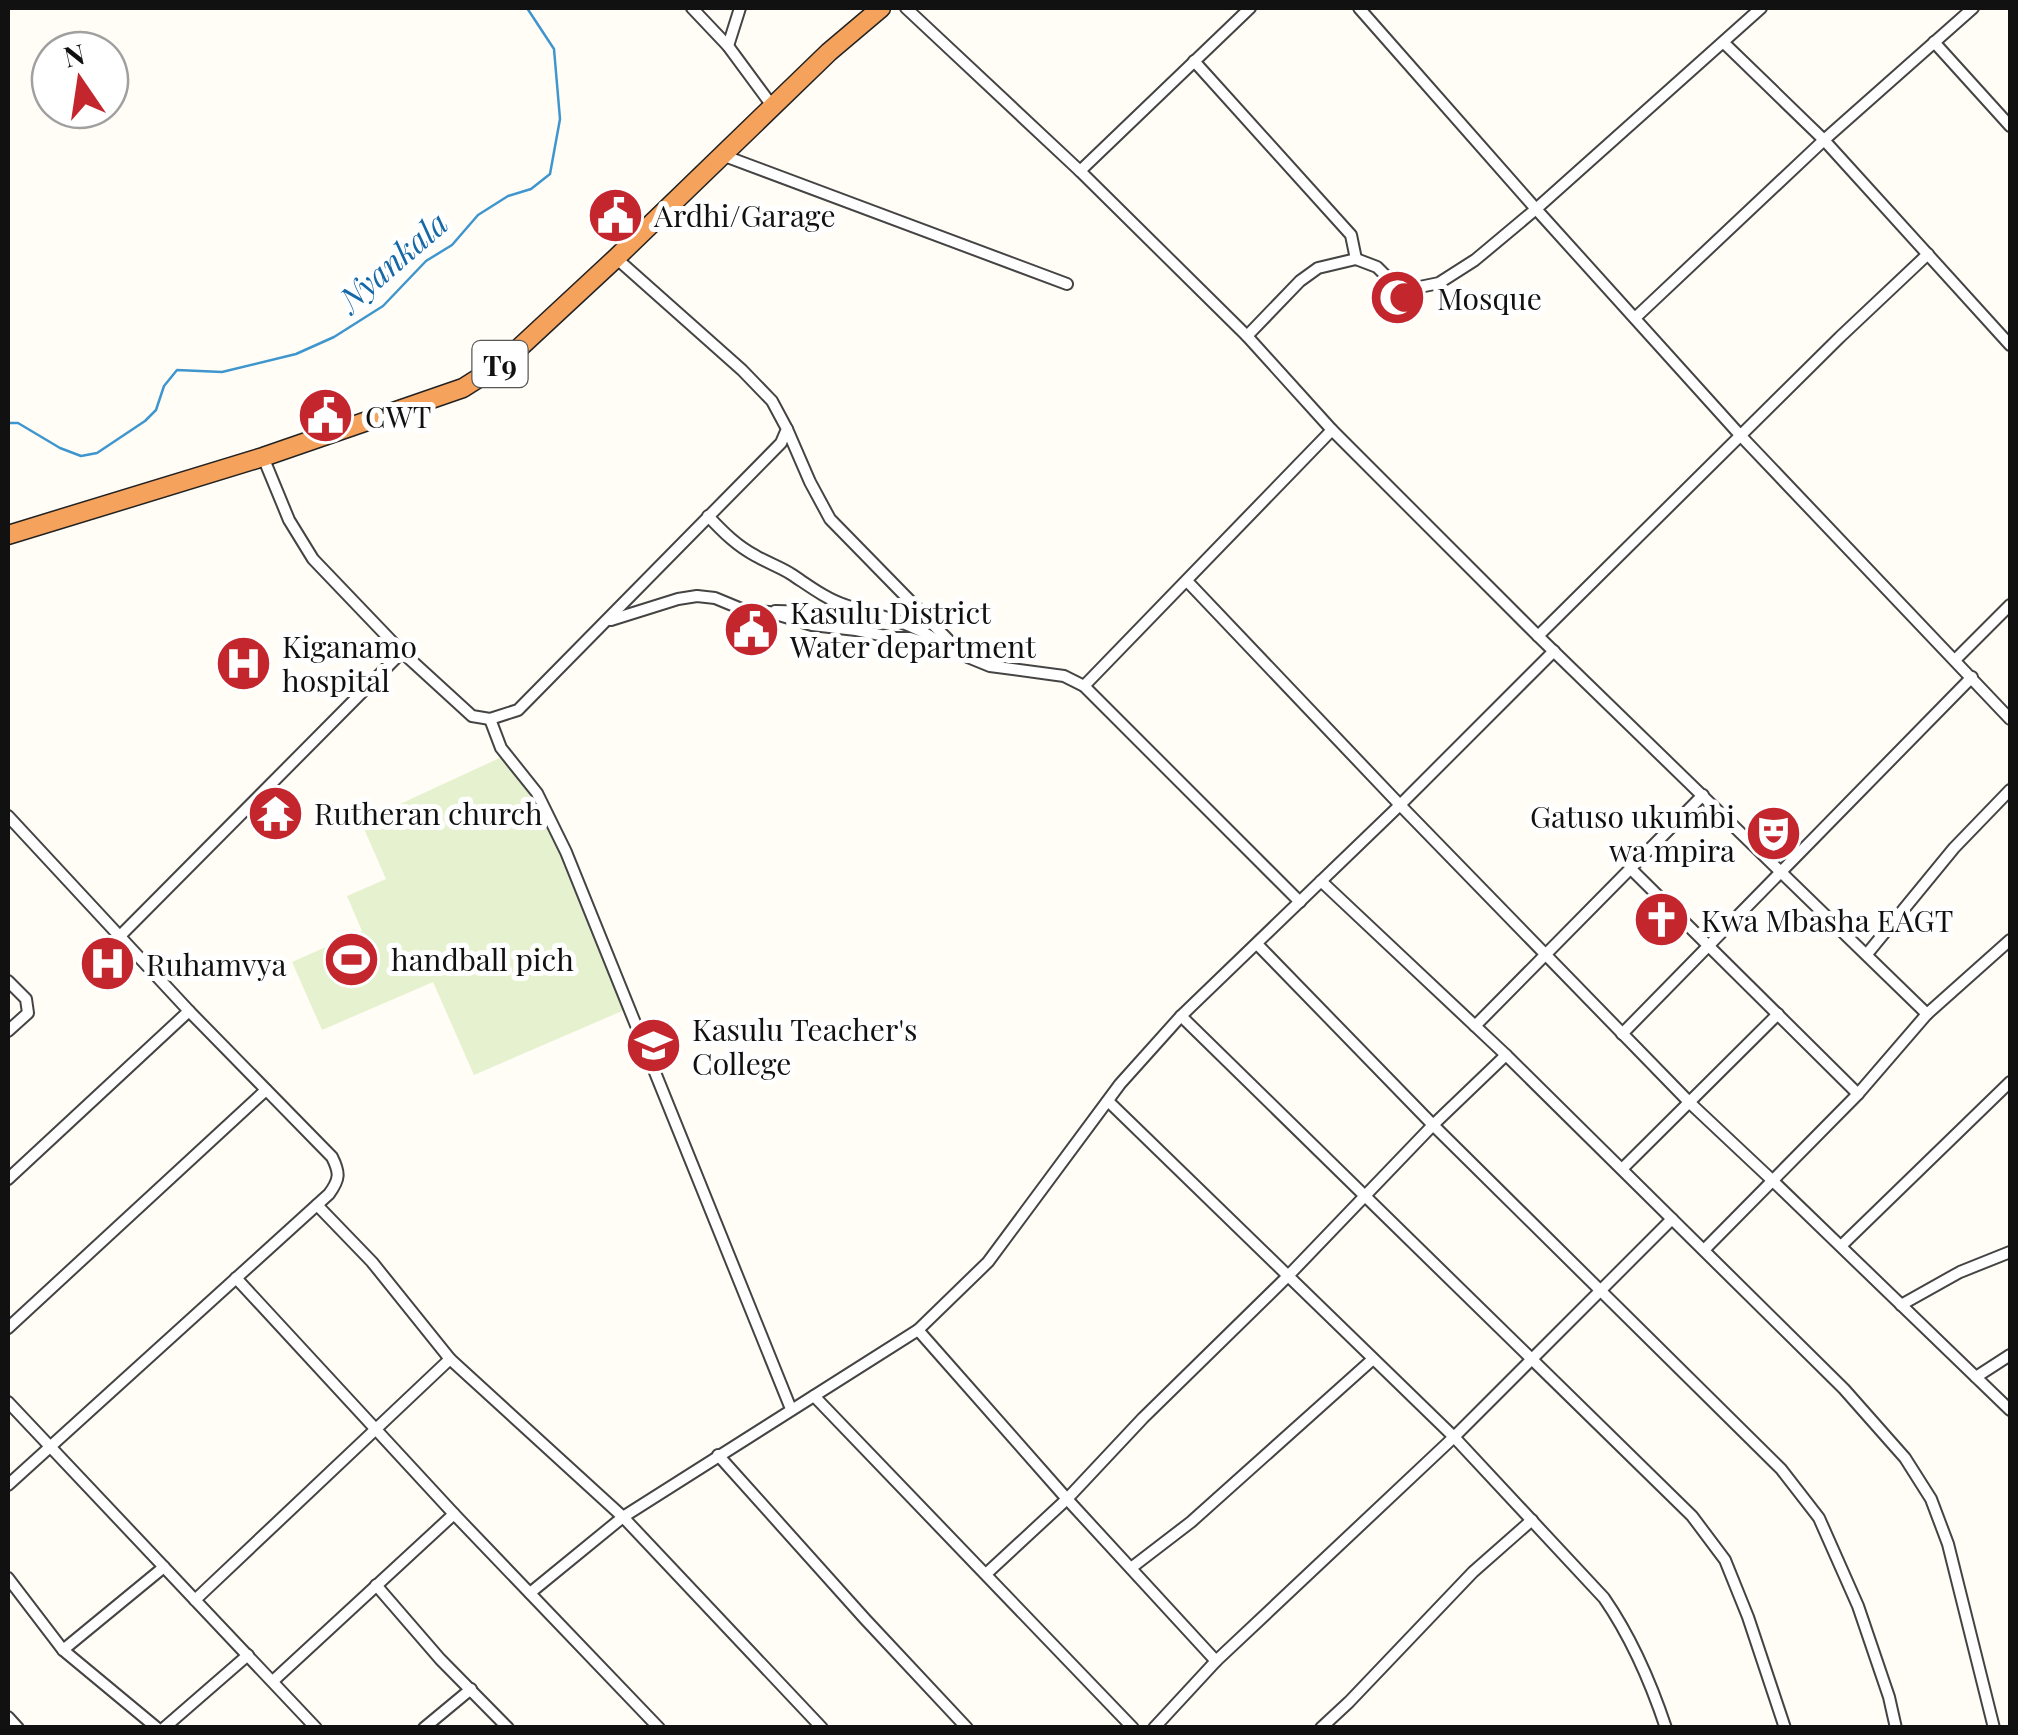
<svg xmlns="http://www.w3.org/2000/svg" width="2018" height="1735" viewBox="0 0 2018 1735" font-family="'Playfair Display',serif">
<style>
.pitch{fill:#e6f2cf}
.lines{fill:none;stroke-linecap:round;stroke-linejoin:round}
.stream{stroke:#3f96cf;stroke-width:2.5}
.street-casing{stroke:#444;stroke-width:14}
.highway-casing{stroke:#222;stroke-width:21}
.street{stroke:#fff;stroke-width:10}
.highway{stroke:#f5a25d;stroke-width:18}
.labels{text-anchor:middle;dominant-baseline:central;stroke-width:10;stroke-linejoin:round;paint-order:stroke}
.shield{fill:#fff;stroke:#585858;stroke-width:2.5}
.shield-label{font-size:28px;font-weight:bold;fill:#111}
.poi-label{font-size:30px;fill:#111;stroke:#fff;text-anchor:start}
.water-label{font-size:32px;font-style:italic;fill:#1768a6;stroke:#fff}
</style>
<rect width="100%" height="100%" fill="#fffdf5"/>
<!-- pitch -->
<path class="pitch" d="M506 755 534 788 629 1008 474 1075 433 982 322 1030 292 962 362 931 347 896 386 879 361 822Z"/>
<g class="lines">
<!-- stream -->
<path class="stream" d="M8 423H18L60 448 81 456 97 453 145 421 156 410 164 386 177 370 222 372 296 354 334 337 383 306 426 261 452 245 478 215 508 196 531 189 550 174 560 119 554 49 527 8"/>
<defs>
<g id="street">
<path d="M692 8 728 46 773 107"/>
<path d="M906 8 1080 171 1247 336 1332 430 1538 636 1927 1014"/>
<path d="M1359 8 1536 209 1740 435 2010 719"/>
<path d="M1934 42 2010 126"/>
<path d="M1724 43 1824 140 2010 345"/>
<path d="M728 46 740 8"/>
<path d="M1194 61 1351 235 1356 259"/>
<path d="M722 155 1067 284"/>
<path d="M1080 171 1250 8"/>
<path d="M1635 318 1824 140 1973 8"/>
<path d="M1247 336 1300 281 1318 268 1356 259 1377 267 1394 284 1410 289 1439 283 1475 260 1536 209 1761 8"/>
<path d="M787 429 810 482 830 519 963 655 990 666 1064 676 1084 686 1300 902"/>
<path d="M263 457 289 520 313 559 402 652 472 716 490 719 518 710 781 443 787 429 772 401 742 370 616 258"/>
<path d="M708 516C723 532 737 546 756 556 768 563 780 567 791 574 808 585 826 599 845 605 880 617 916 622 945 647"/>
<path d="M1187 581 1400 805 1690 1103 1773 1181 2010 1410"/>
<path d="M775 611 863 613"/>
<path d="M611 620 678 599 697 596 715 598 744 610 769 612 812 625 856 630 895 638H910L957 653"/>
<path d="M1538 636 1840 337 1928 254"/>
<path d="M1956 659 2010 605"/>
<path d="M1084 686 1332 430"/>
<path d="M490 719 501 748 537 793 566 852 791 1409"/>
<path d="M8 816 189 1011 332 1157C340 1173 340 1179 329 1194L8 1485"/>
<path d="M1631 869 1858 1094"/>
<path d="M1321 881 1506 1055 1844 1389 1905 1458 1931 1499 1948 1544 1994 1728"/>
<path d="M120 936 402 652"/>
<path d="M1257 944 1433 1125 1781 1469 1819 1518 1858 1606 1889 1697 1896 1728"/>
<path d="M1867 954 1954 848 2010 790"/>
<path d="M8 981 26 999 28 1013 8 1031"/>
<path d="M1181 1016 1692 1516 1725 1560 1748 1617 1785 1728"/>
<path d="M1475 1026 1703 795"/>
<path d="M1622 1034 1972 677"/>
<path d="M1108 1101 1454 1437 1604 1598C1631 1637 1651 1683 1666 1728"/>
<path d="M1622 1169 1778 1014"/>
<path d="M8 1179 189 1011"/>
<path d="M317 1205 372 1262 450 1359 623 1517 822 1728"/>
<path d="M1841 1246 2010 1082"/>
<path d="M1704 1250 1858 1094 1927 1014 2010 940"/>
<path d="M236 1278 454 1514 659 1728"/>
<path d="M1901 1305 1960 1272 2010 1252"/>
<path d="M8 1328 266 1090"/>
<path d="M918 1330 1067 1499 1216 1661"/>
<path d="M1976 1377 2010 1355"/>
<path d="M814 1396 1133 1728"/>
<path d="M8 1402 316 1728"/>
<path d="M718 1455 865 1619 967 1728"/>
<path d="M1131 1568 1191 1522 1373 1359"/>
<path d="M986 1574 1067 1499 1143 1418 1288 1276 1433 1125 1506 1055"/>
<path d="M8 1578 63 1650 157 1728"/>
<path d="M376 1585 440 1659 508 1728"/>
<path d="M530 1593 623 1517 918 1330 988 1262 1120 1084 1181 1016 1400 805 1554 651"/>
<path d="M195 1600 450 1359"/>
<path d="M63 1650 164 1567"/>
<path d="M273 1681 454 1514"/>
<path d="M8 1717 18 1728"/>
<path d="M164 1728 248 1655"/>
<path d="M424 1728 471 1689"/>
<path d="M1154 1728 1216 1661 1454 1437 1672 1219"/>
<path d="M1321 1728 1349 1702 1473 1572 1532 1520"/>
</g>
<path id="highway" d="M8 535 263 457 463 388 504 362 616 258 829 52 881 8"/>
</defs>
<!-- street casing -->
<use href="#street" class="street-casing"/>
<!-- highway casing -->
<use href="#highway" class="highway-casing"/>
<!-- street -->
<use href="#street" class="street"/>
<!-- highway -->
<use href="#highway" class="highway"/>
</g>
<!-- icons -->
<defs>
<symbol id="civic-disc" viewBox="-11 -11 22 22"><circle r="9.5" fill="#c4262e" stroke="#fff"/><path d="M-.6-6.5H3V-4.5H.6V-3L4-1V1h2V6H-6V1h2V-1L-.6-3ZM-1.2 2.5V6h2.4V2.5Z" fill="#fff"/></symbol>
<symbol id="mosque-disc" viewBox="-11 -11 22 22"><circle r="9.5" fill="#c4262e" stroke="#fff"/><path d="M3.5-4.9A6 6 0 1 0 3.5 4.9A5 5 0 1 1 3.5-4.9Z" fill="#fff"/></symbol>
<symbol id="hospital-disc" viewBox="-11 -11 22 22"><circle r="9.5" fill="#c4262e" stroke="#fff"/><path d="M-5-5h3v3.5h4V-5h3V5h-3V1.5h-4V5h-3Z" fill="#fff"/></symbol>
<symbol id="temple-disc" viewBox="-11 -11 22 22"><circle r="9.5" fill="#c4262e" stroke="#fff"/><path d="M0-6L5-2H3V0L6.5 2.5H4V6H1.5V3h-3V6H-4V2.5H-6.5L-3 0V-2H-5Z" fill="#fff"/></symbol>
<symbol id="theatre-disc" viewBox="-11 -11 22 22"><circle r="9.5" fill="#c4262e" stroke="#fff"/><path d="M-5-5.5Q0-4 5-5.5V0Q5 5 0 6Q-5 5-5 0ZM-3.3-2.5H-1v1.5H-3.3ZM1-2.5H3.3v1.5H1ZM-2.8 1Q0 5.5 2.8 1Z" fill="#fff"/></symbol>
<symbol id="church-disc" viewBox="-11 -11 22 22"><circle r="9.5" fill="#c4262e" stroke="#fff"/><path d="M-1.2-6h2.4v3.5h3.3v2.4h-3.3V6h-2.4V-.1h-3.3v-2.4h3.3Z" fill="#fff"/></symbol>
<symbol id="stadium-disc" viewBox="-11 -11 22 22"><circle r="9.5" fill="#c4262e" stroke="#fff"/><path d="M0-5a6.5 5 0 1 0 0 10a6.5 5 0 1 0 0-10ZM-3.5-1.8h7v3.6h-7Z" fill="#fff"/></symbol>
<symbol id="university-disc" viewBox="-11 -11 22 22"><circle r="9.5" fill="#c4262e" stroke="#fff"/><path d="M0-5L7-2L0 1L-7-2ZM-4 1L0 2.5L4 1V4Q0 6-4 4Z" fill="#fff"/></symbol>
</defs>
<g fill-rule="evenodd">
<use href="#civic-disc" x="584" y="184" width="63" height="63"/>
<use href="#mosque-disc" x="1366" y="266" width="63" height="63"/>
<use href="#civic-disc" x="294" y="384" width="63" height="63"/>
<use href="#civic-disc" x="720" y="598" width="63" height="63"/>
<use href="#hospital-disc" x="212" y="632" width="63" height="63"/>
<use href="#temple-disc" x="244" y="782" width="63" height="63"/>
<use href="#theatre-disc" x="1742" y="802" width="63" height="63"/>
<use href="#church-disc" x="1630" y="888" width="63" height="63"/>
<use href="#stadium-disc" x="320" y="928" width="63" height="63"/>
<use href="#hospital-disc" x="76" y="932" width="63" height="63"/>
<use href="#university-disc" x="622" y="1014" width="63" height="63"/>
</g>
<g class="labels">
<!-- shield labels -->
<rect class="shield" x="472.5" y="341" width="55" height="46" rx="8"/>
<g class="shield-label">
<text x="500" y="364">T9</text>
</g>
<!-- poi labels -->
<g class="poi-label">
<text x="654" y="215">Ardhi/Garage</text>
<text x="1437" y="298">Mosque</text>
<text x="365" y="416">CWT</text>
<text x="790" y="612">Kasulu District<tspan x="790" dy="34">Water department</tspan></text>
<text x="282" y="646">Kiganamo<tspan x="282" dy="34">hospital</tspan></text>
<text x="314" y="813">Rutheran church</text>
<text x="1735" y="816" text-anchor="end">Gatuso ukumbi<tspan x="1735" dy="34">wa mpira</tspan></text>
<text x="1701" y="920">Kwa Mbasha EAGT</text>
<text x="391" y="959">handball pich</text>
<text x="146" y="964">Ruhamvya</text>
<text x="692" y="1029">Kasulu Teacher's<tspan x="692" dy="34">College</tspan></text>
</g>
<!-- water labels -->
<g class="water-label">
<text transform="translate(392 260) rotate(-41)">Nyankala</text>
</g>
</g>
<!-- border -->
<rect width="2018" height="1735" fill="none" stroke="#111111" stroke-width="20"/>
<!-- north arrow -->
<g transform="translate(80 80) rotate(347)"><circle r="48" fill="#ffffff" stroke="#a0a0a0" stroke-width="2.5"/>
<path d="M0-8L18 38L0 25L-18 38Z" fill="#c4262e"/>
<text y="-15" font-size="28" font-weight="bold" text-anchor="middle" fill="#111111">N</text>
</g>
</svg>
